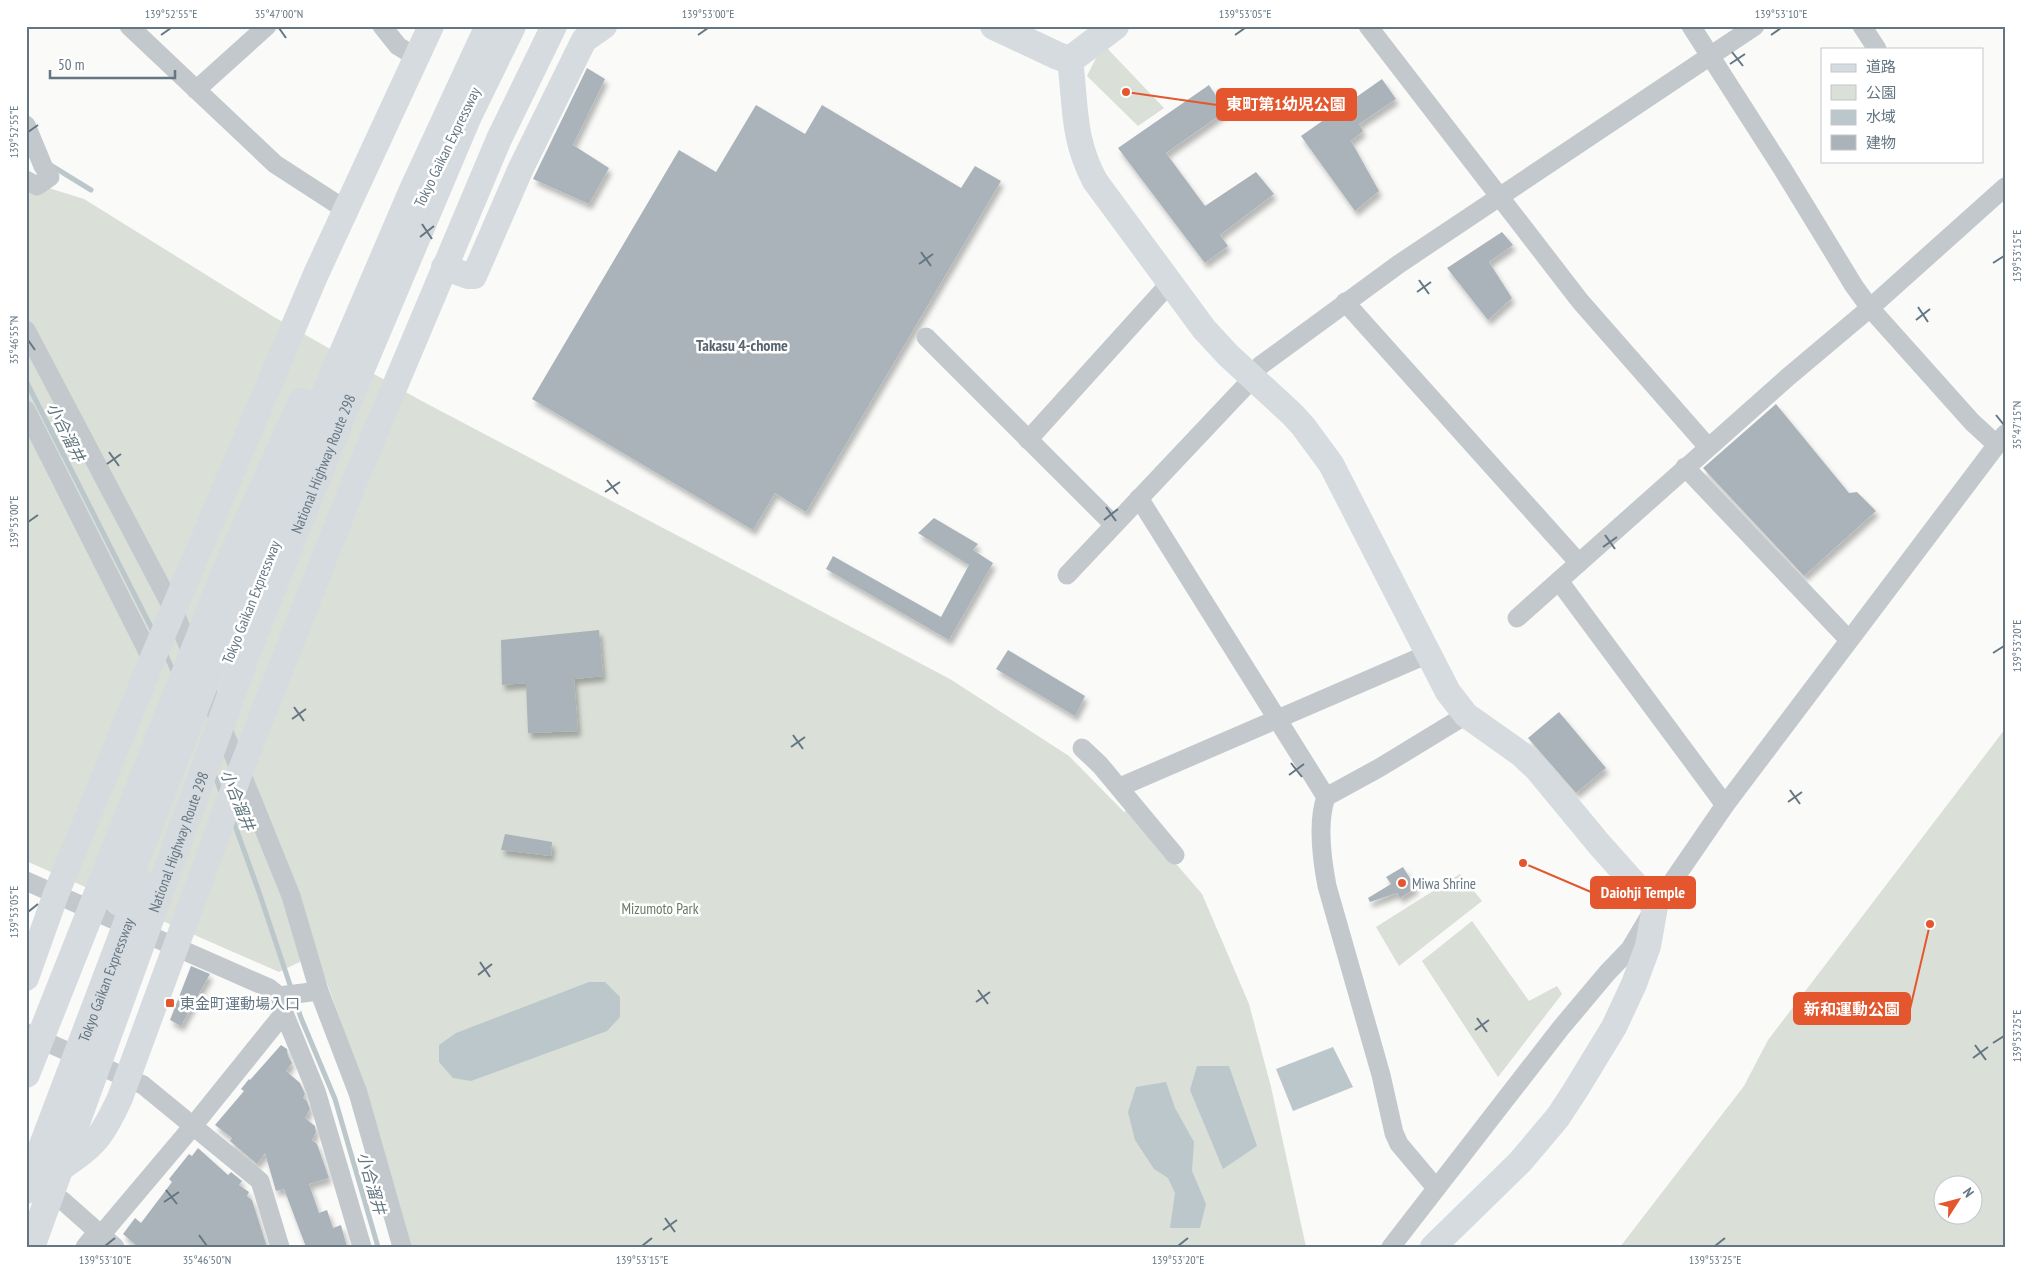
<svg xmlns="http://www.w3.org/2000/svg" width="2031" height="1273" viewBox="0 0 2031 1273" font-family="'PT Sans Narrow','Noto Sans JP',sans-serif">
<style>
.green{fill:#dadfd7;fill-rule:evenodd}
.water{fill:#bbc7cb}
.lines{fill:none;stroke-linecap:round;stroke-linejoin:round}
.stream{stroke:#bbc7cb;stroke-width:5}
.building{fill:#aab3b9;filter:url(#shadow)}
.street{stroke:#c3c8cc;stroke-width:19}
.secondary{stroke:#d6dbdf;stroke-width:26}
.primary{stroke:#d6dbdf;stroke-width:28}
.highway{stroke:#d6dbdf;stroke-width:28}
.ticks{fill:none;stroke:#657683;stroke-width:2}
.poi-dot{fill:#e4572e;stroke:#fff;stroke-width:2}
.labels{text-anchor:middle;dominant-baseline:central;stroke-width:5;stroke-linejoin:round;paint-order:stroke}
.street-label{font-size:15px;fill:#657683;stroke:#fff}
.poi-label{font-size:15px;fill:#657683;stroke:#fff;text-anchor:start}
.park-label{font-size:15px;fill:#687a64;stroke:#fff}
.neighbourhood-label{font-size:16px;font-weight:bold;fill:#57646e;stroke:#fff}
.water-label{font-size:16px;font-style:italic;fill:#60757c;stroke:#fff}
.leader{fill:none;stroke:#e4572e;stroke-width:2}
.callout-dot{fill:#e4572e;stroke:#fff;stroke-width:2}
.callout{fill:#e4572e;stroke:#e4572e;stroke-width:2}
.callout-label{font-size:16px;text-anchor:middle;font-weight:bold;fill:#fff}
.neatline{fill:none;stroke:#657683;stroke-width:2}
.ticks-label{font-size:12px;text-anchor:middle;fill:#657683}
</style>
<defs>
<filter id="shadow"><feDropShadow dx="3" dy="5.5" stdDeviation="2.5" flood-color="#0004"/></filter>
</defs>
<rect width="100%" height="100%" fill="#fafaf8"/>
<!-- green -->
<g class="green">
<path d="M1103 44 1164 108 1138 126 1087 76Z"/>
<path d="M26 181 84 199 274 317 418 399 950 679 1069 756 1124 812 1129 809 1202 894 1249 1004 1271 1087 1306 1247H410C381 1148 353 1050 316 954L279 972 26 861Z"/>
<path d="M2005 729V1247H1620L1744 1086 1768 1040ZM1944 1186H1974V1216H1944Z"/>
<path d="M1460 874 1482 901 1399 966 1376 927Z"/>
<path d="M1472 921 1529 1001 1557 986 1562 994 1498 1077 1422 961Z"/>
</g>
<!-- water -->
<g class="water">
<path d="M589 982H605L620 997V1017L607 1031 471 1081 453 1078 439 1062V1045L456 1033Z"/>
<path d="M1333 1047 1353 1087 1293 1111 1276 1069Z"/>
<path d="M1197 1066H1229L1257 1146 1223 1169 1190 1090Z"/>
<path d="M1166 1082 1175 1108 1194 1142 1192 1171 1206 1204 1200 1228H1170L1175 1193 1168 1178 1154 1169 1135 1140 1128 1112 1136 1087Z"/>
</g>
<g class="lines">
<!-- stream -->
<g class="stream">
<path d="M52 166 91 190"/>
<path d="M26 381 154 633"/>
<path d="M165 653 174 673"/>
<path d="M213 771 222 794"/>
<path d="M233 820 259 892 301 1018 335 1099 378 1247"/>
</g>
</g>
<!-- building -->
<g class="building">
<path d="M587 68 605 79 573 145 609 168 589 204 533 179Z"/>
<path d="M1382 79 1396 99 1359 124 1363 131 1351 141 1379 191 1355 211 1301 136Z"/>
<path d="M1209 85 1226 111 1166 153 1205 206 1256 172 1274 194 1220 235 1228 246 1205 263 1118 148Z"/>
<path d="M756 105 805 134 822 105 961 188 975 166 1001 181 806 512 775 493 753 530 532 399 679 150 716 172Z"/>
<path d="M1502 232 1513 245 1489 262 1512 298 1488 320 1447 268Z"/>
<path d="M1776 404 1849 493 1857 492 1876 511 1804 576 1703 468Z"/>
<path d="M934 518 978 544 973 550 993 563 949 640 826 569 833 556 941 617 969 565 918 533Z"/>
<path d="M599 630 603 676 574 679 578 731 528 733 526 683 502 685 501 640Z"/>
<path d="M1008 650 1085 696 1075 716 996 669Z"/>
<path d="M1559 712 1606 768 1576 793 1528 738Z"/>
<path d="M505 834 552 842 551 856 501 850Z"/>
<path d="M1403 867 1416 888 1400 898 1397 893 1370 902 1368 898 1391 884 1386 877Z"/>
<path d="M191 966 210 974 181 1026 170 1020Z"/>
<path d="M281 1045 287 1049 288 1056 292 1063 286 1071 300 1083 305 1094 303 1098 307 1101 310 1109 305 1118 315 1126 316 1132 312 1140 317 1144 329 1178 309 1184 319 1213 327 1210 333 1228 341 1225 347 1247H306L284 1189 276 1191 265 1153 257 1164 230 1141 232 1138 215 1125 244 1091 241 1089 249 1079 250 1080Z"/>
<path d="M198 1148 228 1175 231 1172 242 1181 239 1185 249 1192 247 1196 252 1200 267 1247H138L123 1234 135 1218 141 1223 172 1182 169 1179 189 1154 192 1156Z"/>
</g>
<g class="lines">
<!-- street -->
<g class="street">
<path d="M129 26 275 164 346 210"/>
<path d="M382 26 398 46 416 57"/>
<path d="M1368 26 1580 301 1708 447"/>
<path d="M1691 26 1782 168 1854 286 1870 308 1972 422 1997 445"/>
<path d="M1862 26 1877 49"/>
<path d="M196 90 267 26"/>
<path d="M26 125 43 166 50 177 37 186 26 180"/>
<path d="M1345 302 1579 563"/>
<path d="M26 330 174 611 253 802 291 896 319 991 358 1093 402 1247"/>
<path d="M926 337 1113 524"/>
<path d="M1250 376 1261 365 1399 264 1755 26"/>
<path d="M26 410 152 660"/>
<path d="M1028 440 1170 283"/>
<path d="M1685 467 1849 640"/>
<path d="M1139 498 1326 797"/>
<path d="M1067 575 1253 378"/>
<path d="M1559 581 1725 805"/>
<path d="M1517 618 1788 377 1870 308 2005 187"/>
<path d="M1082 748 1100 765 1175 855"/>
<path d="M1120 787 1428 654"/>
<path d="M26 881 269 988 279 996 284 1013 316 1091 362 1247"/>
<path d="M279 996 319 991"/>
<path d="M26 1033 143 1085 260 1181 280 1247"/>
<path d="M41 1186 63 1201 115 1247"/>
<path d="M1436 1188 1399 1144 1394 1133 1381 1075 1327 886C1322 860 1317 822 1326 797L1379 768 1466 715"/>
<path d="M101 1235 193 1126 284 1013"/>
<path d="M85 1247 98 1231"/>
<path d="M1391 1247 1560 1029 1607 973 1630 949 1655 907 1725 805 2005 434"/>
</g>
<!-- secondary -->
<g class="secondary">
<path d="M1070 60C1076 106 1072 138 1095 181L1204 329 1228 355 1292 414 1303 426 1331 464 1448 692 1466 715 1521 754 1537 769 1599 844 1655 907 1648 946 1634 984 1614 1027 1575 1091 1558 1117 1520 1162 1433 1247"/>
<path d="M444 267 468 276H474L521 168 584 40 604 26"/>
<path d="M26 978 56 894 152 660 316 274 431 26"/>
<path d="M50 1176C66 1164 87 1152 99 1136 108 1124 114 1111 120 1098L240 772 354 483 499 139 554 26"/>
</g>
<!-- primary -->
<path class="primary" d="M994 26 1058 56 1070 60 1115 26"/>
<!-- highway -->
<g class="highway">
<path d="M119 902 235 605 412 192 489 26"/>
<path d="M26 1074 228 566 302 402"/>
<path id="s1" d="M26 1190 142 884"/>
<path id="s2" d="M31 1247 246 654 355 383 468 116 512 26"/>
</g>
</g>
<!-- ticks -->
<path class="ticks" d="M279 28 286 38M161 35 171 28M698 35 708 28M1235 35 1245 28M1771 35 1781 28M1732 52 1743 66M1730 64 1745 54M28 132 38 125M422 224 432 239M420 237 434 226M921 252 931 266M1993 263 2004 256M919 264 933 254M1419 280 1429 294M1417 292 1431 282M1918 307 1928 322M1916 320 1930 309M28 340 35 350M1996 415 2004 425M109 452 119 466M107 464 121 454M607 480 618 494M605 492 620 482M1106 507 1116 521M1104 520 1118 509M28 522 38 515M1605 535 1615 549M1603 547 1617 537M1993 653 2004 646M294 707 304 721M292 719 306 709M793 735 803 749M791 747 805 737M1291 763 1302 777M1289 775 1304 764M1790 790 1800 804M1788 802 1802 792M28 912 38 904M480 962 490 977M478 975 492 964M978 990 988 1004M976 1002 990 992M1477 1018 1487 1032M1475 1030 1489 1020M1993 1043 2004 1036M1975 1045 1986 1060M1973 1058 1988 1047M166 1190 177 1204M164 1202 179 1192M665 1218 675 1232M663 1230 677 1220M199 1235 207 1246M105 1246 115 1238M642 1246 652 1238M1178 1246 1188 1238M1715 1246 1725 1238"/>
<!-- markers -->
<g class="poi-dot">
<circle cx="1402" cy="883" r="5"/>
<rect x="165" y="998" width="10" height="10" rx="2.5"/>
</g>
<g class="labels">
<!-- street labels -->
<g class="street-label">
<text transform="translate(447 147) rotate(-64)">Tokyo Gaikan Expressway</text>
<text stroke="none"><textPath href="#s2" startOffset="836">National Highway Route 298</textPath></text>
<text transform="translate(251 602) rotate(-68)">Tokyo Gaikan Expressway</text>
<text stroke="none"><textPath href="#s2" startOffset="431">National Highway Route 298</textPath></text>
<text stroke="none"><textPath href="#s1" startOffset="225">Tokyo Gaikan Expressway</textPath></text>
</g>
<!-- poi labels -->
<g class="poi-label">
<text x="1412" y="883">Miwa Shrine</text>
<text x="180" y="1003">東金町運動場入口</text>
</g>
<!-- park labels -->
<g class="park-label">
<text x="660" y="908">Mizumoto Park</text>
</g>
<!-- neighbourhood labels -->
<g class="neighbourhood-label">
<text x="742" y="345">Takasu 4-chome</text>
</g>
<!-- water labels -->
<g class="water-label">
<text transform="translate(66 432) rotate(63)">小合溜井</text>
<text transform="translate(238 800) rotate(68)">小合溜井</text>
<text transform="translate(372 1183) rotate(74)">小合溜井</text>
</g>
</g>
<!-- callouts -->
<path class="leader" d="M1126 92L1217 105M1523 863L1591 892M1930 924L1910 1009"/>
<g class="callout-dot">
<circle cx="1126" cy="92" r="5"/>
<circle cx="1523" cy="863" r="5"/>
<circle cx="1930" cy="924" r="5"/>
</g>
<g class="callout">
<rect x="1217" y="89" width="139" height="31" rx="5"/>
<rect x="1591" y="877" width="104" height="31" rx="5"/>
<rect x="1794" y="993" width="116" height="31" rx="5"/>
</g>
<g class="callout-label">
<text x="1286" y="110">東町第1幼児公園</text>
<text x="1643" y="898">Daiohji Temple</text>
<text x="1852" y="1015">新和運動公園</text>
</g>
<!-- border -->
<rect width="2031" height="1273" fill="none" stroke="#ffffff" stroke-width="55"/>
<!-- legend -->
<rect x="1821" y="48" width="162" height="115" fill="#ffffff" stroke="#c1c8cd"/>
<rect x="1831" y="64" width="25" height="8" fill="#d6dbdf" stroke="#c1c8cd"/>
<text x="1866" y="72" font-size="15" fill="#657683">道路</text>
<rect x="1831" y="85" width="25" height="15" fill="#dadfd7" stroke="#c1c8cd"/>
<text x="1866" y="98" font-size="15" fill="#657683">公園</text>
<rect x="1831" y="110" width="25" height="15" fill="#bbc7cb" stroke="#c1c8cd"/>
<text x="1866" y="122" font-size="15" fill="#657683">水域</text>
<rect x="1831" y="135" width="25" height="15" fill="#aab3b9" stroke="#c1c8cd"/>
<text x="1866" y="148" font-size="15" fill="#657683">建物</text>
<!-- north arrow -->
<g transform="translate(1958 1200) rotate(54)"><circle r="24" fill="#ffffff" stroke="#c1c8cd"/>
<path d="M0-4L9 19L0 12L-9 19Z" fill="#e4572e"/>
<text y="-8" font-size="14" font-weight="bold" text-anchor="middle" fill="#657683">N</text>
</g>
<!-- scale -->
<path d="M50 70v8h125v-8" fill="none" stroke="#657683" stroke-width="2.5"/>
<text x="58" y="70" font-size="15" fill="#657683" stroke="#ffffff" stroke-width="4" paint-order="stroke">50 m</text>
<rect x="28" y="28" width="1976" height="1218" class="neatline"/>
<g class="ticks-label">
<text x="171" y="18">139°52'55"E</text>
<text x="279" y="18">35°47'00"N</text>
<text x="708" y="18">139°53'00"E</text>
<text x="1245" y="18">139°53'05"E</text>
<text x="1781" y="18">139°53'10"E</text>
<text transform="translate(14 132) rotate(-90)" y="4">139°52'55"E</text>
<text transform="translate(2017 256) rotate(-90)" y="4">139°53'15"E</text>
<text transform="translate(14 340) rotate(-90)" y="4">35°46'55"N</text>
<text transform="translate(2017 425) rotate(-90)" y="4">35°47'15"N</text>
<text transform="translate(14 522) rotate(-90)" y="4">139°53'00"E</text>
<text transform="translate(2017 646) rotate(-90)" y="4">139°53'20"E</text>
<text transform="translate(14 912) rotate(-90)" y="4">139°53'05"E</text>
<text transform="translate(2017 1036) rotate(-90)" y="4">139°53'25"E</text>
<text x="105" y="1264">139°53'10"E</text>
<text x="207" y="1264">35°46'50"N</text>
<text x="642" y="1264">139°53'15"E</text>
<text x="1178" y="1264">139°53'20"E</text>
<text x="1715" y="1264">139°53'25"E</text>
</g>
</svg>
